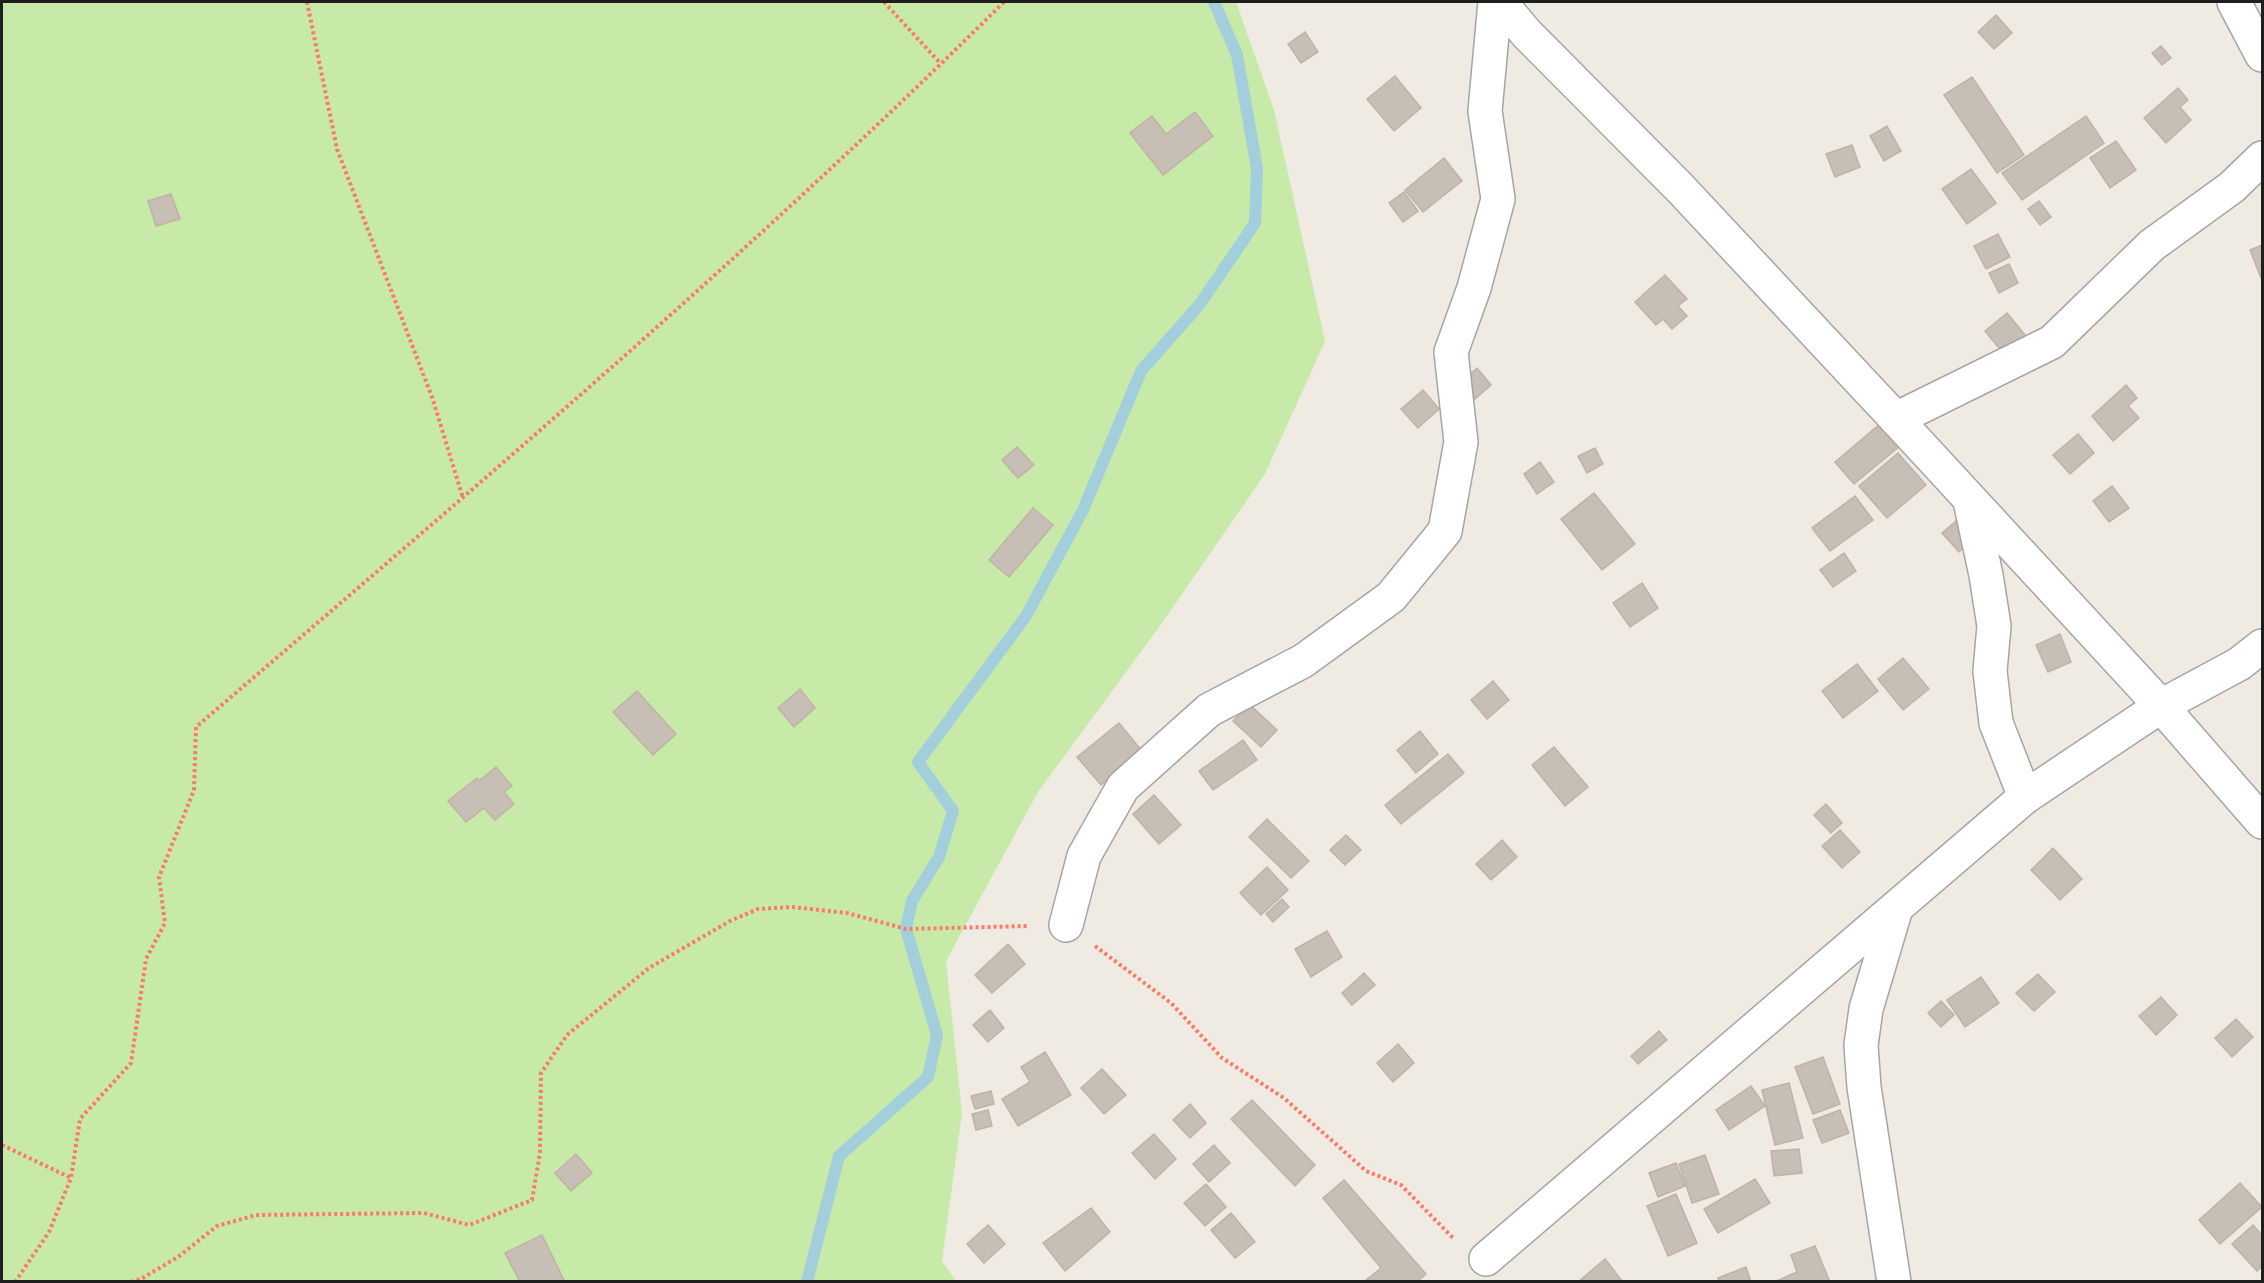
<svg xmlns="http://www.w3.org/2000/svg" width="2264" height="1283" viewBox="0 0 2264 1283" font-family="Rubik,sans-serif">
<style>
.grass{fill:#c7eaa8}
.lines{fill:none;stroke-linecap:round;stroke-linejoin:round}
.stream{stroke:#a3cfdd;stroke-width:12}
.building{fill:#c7beb6;stroke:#c1b2a5;stroke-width:1.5}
.street-casing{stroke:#a5a5a5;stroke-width:36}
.path{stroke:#fc7a67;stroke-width:4;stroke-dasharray:3 3;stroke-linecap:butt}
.street{stroke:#fff;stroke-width:33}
</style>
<rect width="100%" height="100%" fill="#efebe3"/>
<!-- grass -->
<path class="grass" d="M2 2H1236L1274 110 1325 341 1265 474 1162 623 1038 792 946 961 962 1113 942 1261 956 1281 2 1282Z"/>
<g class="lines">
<!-- stream -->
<path class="stream" d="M807 1282 839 1156 928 1077 937 1035 906 929 912 901 939 857 953 811 918 762 1026 616 1083 510 1141 371 1200 304 1255 223 1257 168 1237 55 1214 2"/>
</g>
<!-- building -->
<g class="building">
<path d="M1996 15 2012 33 1994 49 1978 32Z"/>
<path d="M1305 32 1318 52 1301 63 1288 44Z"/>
<path d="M2161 46 2171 58 2162 65 2152 53Z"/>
<path d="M1395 76 1421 108 1394 131 1367 99Z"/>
<path d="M1972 77 2024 155 1997 173 1944 95Z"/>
<path d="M2178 88 2188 100 2180 107 2191 120 2166 143 2144 118Z"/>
<path d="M1195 112 1213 136 1163 175 1130 133 1152 116 1166 134Z"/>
<path d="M2086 116 2104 143 2022 200 2002 173Z"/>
<path d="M1887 126 1901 151 1884 161 1870 136Z"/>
<path d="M2116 141 2136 170 2110 188 2090 158Z"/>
<path d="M1852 145 1860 167 1835 177 1826 154Z"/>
<path d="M1444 158 1462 181 1423 212 1405 190Z"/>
<path d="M1971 169 1996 203 1967 224 1942 189Z"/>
<path d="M1404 192 1418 211 1403 222 1389 203Z"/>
<path d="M171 194 180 219 156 226 148 201Z"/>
<path d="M2039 201 2051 217 2040 225 2028 209Z"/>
<path d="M1998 234 2010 257 1986 269 1974 246Z"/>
<path d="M2262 245V278H2261L2250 250Z"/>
<path d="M2009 264 2018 283 1999 293 1989 273Z"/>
<path d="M1665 275 1687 299 1678 306 1687 316 1672 329 1663 319 1656 325 1635 302Z"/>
<path d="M2007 313 2025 335 2003 353 1985 331Z"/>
<path d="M1477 368 1491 385 1475 399 1461 382Z"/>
<path d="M2126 385 2137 398 2128 406 2139 418 2113 441 2092 416Z"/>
<path d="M1423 390 1439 409 1418 428 1401 409Z"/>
<path d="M1881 423 1900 446 1854 484 1835 462Z"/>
<path d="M2078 434 2094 453 2070 474 2053 455Z"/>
<path d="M1017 447 1034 465 1018 478 1002 460Z"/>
<path d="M1595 448 1603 464 1587 473 1578 456Z"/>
<path d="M1898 453 1926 485 1887 518 1859 486Z"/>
<path d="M1540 462 1554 482 1537 494 1524 474Z"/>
<path d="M2112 486 2129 508 2109 522 2093 501Z"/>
<path d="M1594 493 1635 544 1602 570 1561 519Z"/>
<path d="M1855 496 1873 520 1830 551 1812 528Z"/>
<path d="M1033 508 1053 525 1009 577 989 560Z"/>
<path d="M1956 521 1973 539 1959 552 1942 533Z"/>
<path d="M1844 553 1856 571 1833 587 1820 570Z"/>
<path d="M1642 583 1658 608 1630 627 1613 603Z"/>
<path d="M2060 634 2071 662 2048 672 2036 645Z"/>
<path d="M1903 658 1929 689 1903 710 1878 679Z"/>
<path d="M1857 664 1878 691 1843 718 1822 691Z"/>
<path d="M1493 681 1509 700 1487 719 1471 700Z"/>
<path d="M800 689 815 708 794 727 778 708Z"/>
<path d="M637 691 676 734 653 755 613 712Z"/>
<path d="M1249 704 1277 730 1261 747 1233 721Z"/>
<path d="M1119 723 1142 751 1101 785 1077 757Z"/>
<path d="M1420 731 1438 754 1416 773 1397 750Z"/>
<path d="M1243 740 1257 760 1213 790 1199 771Z"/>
<path d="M1554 747 1588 787 1565 806 1532 765Z"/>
<path d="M1448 754 1464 773 1401 824 1385 805Z"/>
<path d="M496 767 512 786 504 792 514 804 495 820 484 808 466 822 448 801 477 778 479 781Z"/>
<path d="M1154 795 1181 825 1159 844 1133 814Z"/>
<path d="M1826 804 1842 823 1831 833 1814 815Z"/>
<path d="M1267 819 1309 861 1291 878 1249 837Z"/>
<path d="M1840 830 1860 852 1842 868 1822 846Z"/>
<path d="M1346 835 1361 850 1345 865 1330 850Z"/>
<path d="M1502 840 1517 857 1491 880 1476 864Z"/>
<path d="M2053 848 2082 879 2060 900 2031 870Z"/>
<path d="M1267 867 1288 890 1261 915 1240 893Z"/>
<path d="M1282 899 1289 907 1273 922 1266 914Z"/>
<path d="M1327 931 1342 957 1311 977 1295 949Z"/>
<path d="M1008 944 1025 964 992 993 975 975Z"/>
<path d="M1364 973 1375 985 1352 1005 1342 993Z"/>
<path d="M2038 974 2055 992 2034 1011 2016 993Z"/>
<path d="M1981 977 1999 1003 1965 1027 1947 1000Z"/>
<path d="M2161 997 2177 1015 2156 1035 2139 1016Z"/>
<path d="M1941 1001 1954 1015 1941 1027 1928 1013Z"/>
<path d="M990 1010 1004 1028 988 1042 973 1025Z"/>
<path d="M2236 1019 2253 1037 2232 1057 2215 1038Z"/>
<path d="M1659 1031 1667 1040 1638 1064 1631 1056Z"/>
<path d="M1398 1044 1414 1063 1393 1082 1377 1063Z"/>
<path d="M1045 1052 1071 1095 1018 1126 1002 1099 1030 1082 1021 1067Z"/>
<path d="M1823 1057 1840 1104 1813 1114 1795 1067Z"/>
<path d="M1102 1069 1126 1095 1104 1114 1081 1088Z"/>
<path d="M1789 1083 1803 1138 1775 1145 1762 1090Z"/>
<path d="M1751 1086 1765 1106 1729 1130 1716 1110Z"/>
<path d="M991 1091 994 1104 975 1109 971 1096Z"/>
<path d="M1252 1100 1315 1165 1295 1186 1231 1119Z"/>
<path d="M1190 1104 1206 1123 1190 1138 1173 1120Z"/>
<path d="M988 1110 992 1126 976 1130 972 1114Z"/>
<path d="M1840 1110 1849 1133 1822 1143 1813 1120Z"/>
<path d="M1154 1134 1176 1159 1155 1179 1132 1153Z"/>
<path d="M1214 1145 1230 1163 1209 1182 1193 1164Z"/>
<path d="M1799 1149 1802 1173 1774 1176 1771 1151Z"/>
<path d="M576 1154 592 1173 571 1191 555 1173Z"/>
<path d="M1705 1155 1719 1194 1692 1203 1679 1164Z"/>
<path d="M1676 1163 1685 1186 1658 1197 1649 1173Z"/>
<path d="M1755 1179 1770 1203 1718 1233 1704 1209Z"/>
<path d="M1344 1180 1426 1274 1417 1282 1366 1280 1381 1268 1323 1198Z"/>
<path d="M2240 1183 2262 1207 2220 1244 2199 1220Z"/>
<path d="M1206 1184 1226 1207 1205 1226 1184 1203Z"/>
<path d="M1676 1194 1697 1243 1668 1256 1647 1206Z"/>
<path d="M1091 1208 1110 1232 1065 1271 1043 1243Z"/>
<path d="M1231 1213 1255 1242 1235 1258 1211 1230Z"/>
<path d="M988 1225 1005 1244 984 1263 967 1244Z"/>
<path d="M2253 1225 2262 1235V1266L2257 1271 2232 1244Z"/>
<path d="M542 1235 565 1282H520L505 1253Z"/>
<path d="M1815 1246 1830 1282H1774L1797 1272 1791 1255Z"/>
<path d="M1605 1259 1623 1282H1578Z"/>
<path d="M1746 1267 1751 1282H1719L1718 1278Z"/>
</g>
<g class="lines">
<defs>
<g id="street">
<path d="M1500 2 1527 34 1680 188 1896 419 2161 706 2262 822"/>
<path d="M2234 2 2262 55"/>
<path d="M1896 419 2052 342 2152 245 2232 187 2262 158"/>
<path d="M1970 501 1986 575 1994 626 1990 671 1996 723 2025 797"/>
<path d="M1066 925 1084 856 1123 787 1209 710 1303 661 1391 597 1445 531 1461 442 1451 352 1474 288 1498 199 1485 111 1495 2"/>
<path d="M1486 1259 2025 797 2161 706 2239 664 2262 646"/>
<path d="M1894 1282 1864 1087 1861 1045 1866 1009 1896 908"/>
</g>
</defs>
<!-- street casing -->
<use href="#street" class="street-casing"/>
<!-- path -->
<g class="path">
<path d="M307 2 337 149 432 397 463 498"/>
<path d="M884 2 941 64"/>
<path d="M1095 946 1171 1003 1222 1058 1284 1098 1366 1171 1401 1185 1454 1239"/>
<path d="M2 1145 71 1178"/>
<path d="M15 1282 49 1232 71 1178 80 1119 131 1063 146 959 165 923 159 877 194 790 196 727C471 491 747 257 1004 2"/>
<path d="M131 1282 141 1279 178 1257 217 1226 256 1215 424 1213 469 1225 532 1200 540 1153 541 1073 567 1035 649 968 730 921 758 909 792 907 847 913 906 929 1029 926"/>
</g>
<!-- street -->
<use href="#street" class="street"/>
</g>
<!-- border -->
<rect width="2264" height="1283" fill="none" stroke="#1e1e1e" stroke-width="6"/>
</svg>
